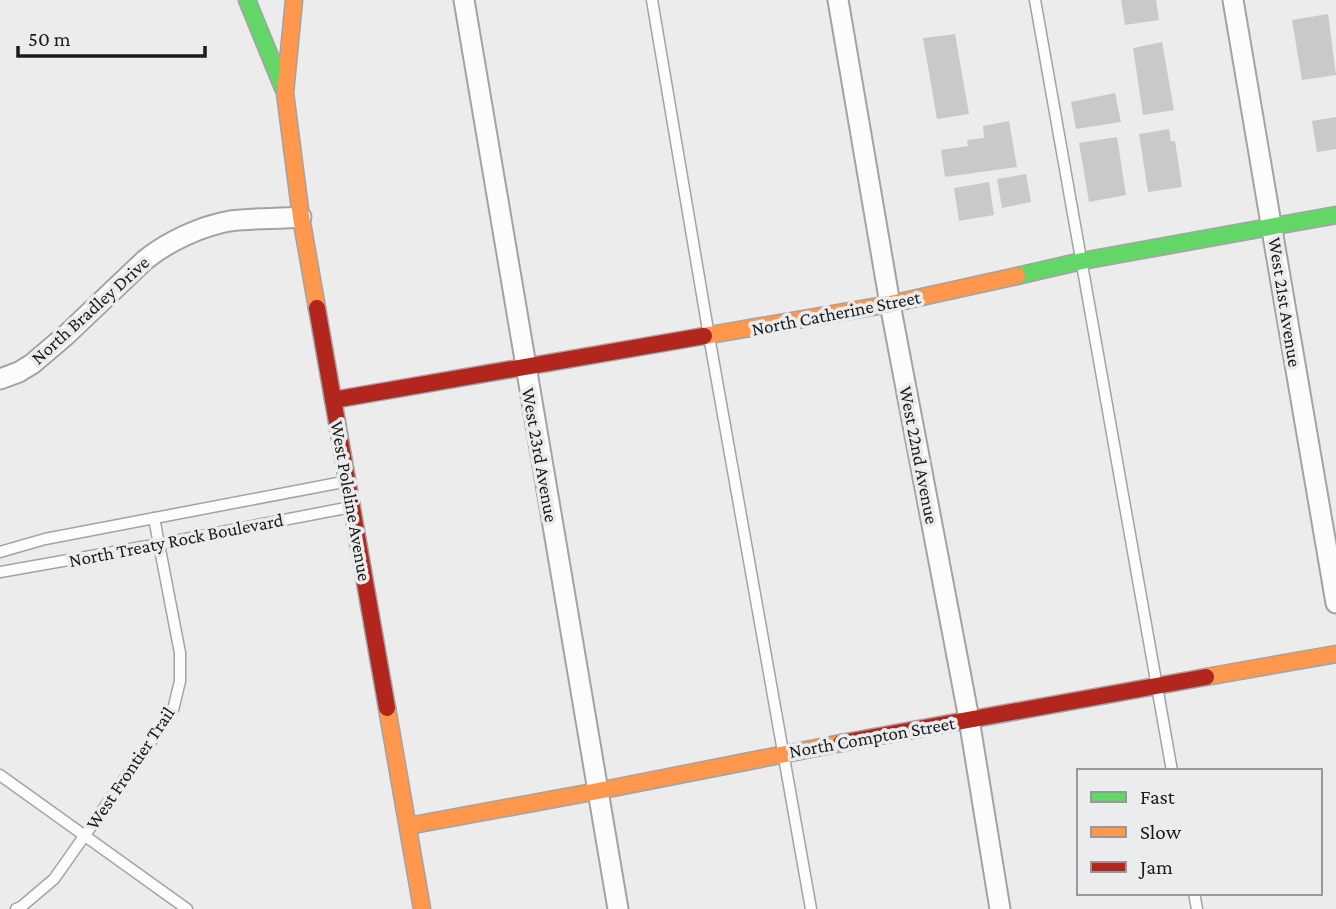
<svg xmlns="http://www.w3.org/2000/svg" width="1336" height="909" viewBox="0 0 1336 909" font-family="'Crimson Pro',serif">
<style>
.building{fill:#c9c9ca}
.lines{fill:none;stroke-linecap:round;stroke-linejoin:round}
.lane-casing{stroke:#a3a3a4;stroke-width:13}
.street-casing{stroke:#a3a3a4;stroke-width:23}
.fast-casing{stroke:#a3a3a4;stroke-width:19}
.slow-casing{stroke:#a3a3a4;stroke-width:19}
.jam-casing{stroke:#a3a3a4;stroke-width:19}
.lane{stroke:#fcfcfc;stroke-width:10}
.street{stroke:#fcfcfc;stroke-width:19}
.fast{stroke:#63d668;stroke-width:16}
.slow{stroke:#ff974d;stroke-width:16}
.jam{stroke:#b3261e;stroke-width:16}
.labels{text-anchor:middle;dominant-baseline:central;stroke-width:7;stroke-linejoin:round;paint-order:stroke}
.street-label{font-size:19px;fill:#1b1b1b;stroke:#ebeced}
</style>
<rect width="100%" height="100%" fill="#ececec"/>
<!-- building -->
<g class="building">
<path d="M1121 0H1156L1159 20 1125 25Z"/>
<path d="M1328 14 1336 75 1302 80 1292 20Z"/>
<path d="M955 34 969 114 937 119 923 38Z"/>
<path d="M1162 42 1174 110 1143 115 1133 48Z"/>
<path d="M1115 93 1121 122 1076 129 1071 102Z"/>
<path d="M1336 117V149L1317 152 1312 121Z"/>
<path d="M1009 121 1017 167 945 177 941 150 968 146 967 140 984 138 983 126Z"/>
<path d="M1169 129 1171 141H1175L1182 187 1148 192 1139 134Z"/>
<path d="M1117 137 1126 195 1089 202 1079 143Z"/>
<path d="M1026 174 1031 202 1002 208 997 179Z"/>
<path d="M989 182 994 215 959 221 954 188Z"/>
</g>
<g class="lines">
<defs>
<g id="lane">
<path d="M652 0 709 336 811 909"/>
<path d="M1035 0 1172 771"/>
<path d="M0 552 45 539 343 482"/>
<path d="M0 572 159 544 351 507"/>
<path d="M0 775 187 909"/>
<path d="M1194 893 1197 909"/>
<path d="M16 909 21 907 54 879 173 710 180 681V653L154 518"/>
</g>
<g id="street">
<path d="M464 0 618 909"/>
<path d="M838 0 890 304 969 719 1000 909"/>
<path d="M1233 0C1268 201 1300 402 1336 603"/>
<path d="M0 379 19 372 32 364 65 336 145 260C167 242 201 226 230 221 253 218 278 219 301 217"/>
</g>
<g id="fast">
<path d="M247 0 283 88"/>
<path d="M1017 276 1082 261 1336 215"/>
</g>
<g id="slow">
<path d="M294 0 285 93 301 217 317 308"/>
<path d="M704 336 890 304 1017 276"/>
<path d="M1206 677 1336 654"/>
<path d="M387 708 422 909"/>
<path d="M408 826 598 791 841 743"/>
</g>
<g id="jam">
<path d="M317 308 387 708"/>
<path d="M333 400 704 336"/>
<path d="M841 743 1206 677"/>
</g>
</defs>
<!-- lane casing -->
<use href="#lane" class="lane-casing"/>
<!-- street casing -->
<use href="#street" class="street-casing"/>
<!-- fast casing -->
<use href="#fast" class="fast-casing"/>
<!-- slow casing -->
<use href="#slow" class="slow-casing"/>
<!-- jam casing -->
<use href="#jam" class="jam-casing"/>
<!-- lane -->
<use href="#lane" class="lane"/>
<!-- street -->
<use href="#street" class="street"/>
<!-- fast -->
<use href="#fast" class="fast"/>
<!-- slow -->
<use href="#slow" class="slow"/>
<!-- jam -->
<use href="#jam" class="jam"/>
</g>
<g class="labels">
<!-- street labels -->
<g class="street-label">
<text transform="translate(1285 302) rotate(81)">West 21st Avenue</text>
<text transform="translate(90 310) rotate(-42)">North Bradley Drive</text>
<text transform="translate(836 313) rotate(-11)">North Catherine Street</text>
<text transform="translate(540 455) rotate(80)">West 23rd Avenue</text>
<text transform="translate(919 455) rotate(79)">West 22nd Avenue</text>
<text transform="translate(351 501) rotate(80)">West Poleline Avenue</text>
<text transform="translate(176 540) rotate(-11)">North Treaty Rock Boulevard</text>
<text transform="translate(872 737) rotate(-10)">North Compton Street</text>
<text transform="translate(130 768) rotate(-56)">West Frontier Trail</text>
</g>
</g>
<!-- legend -->
<rect x="1077" y="769" width="245" height="126" fill="#ebeced" stroke="#989899" stroke-width="2"/>
<rect x="1091" y="792" width="35" height="10" fill="#63d668" stroke="#989899" stroke-width="2"/>
<text x="1140" y="804" font-size="21" fill="#1b1b1b">Fast</text>
<rect x="1091" y="827" width="35" height="10" fill="#ff974d" stroke="#989899" stroke-width="2"/>
<text x="1140" y="839" font-size="21" fill="#1b1b1b">Slow</text>
<rect x="1091" y="862" width="35" height="10" fill="#b3261e" stroke="#989899" stroke-width="2"/>
<text x="1140" y="874" font-size="21" fill="#1b1b1b">Jam</text>
<!-- scale -->
<path d="M18 46v10h187v-10" fill="none" stroke="#1b1b1b" stroke-width="3.5"/>
<text x="28" y="46" font-size="21" fill="#1b1b1b" stroke="#ebeced" stroke-width="5" paint-order="stroke">50 m</text>
</svg>
